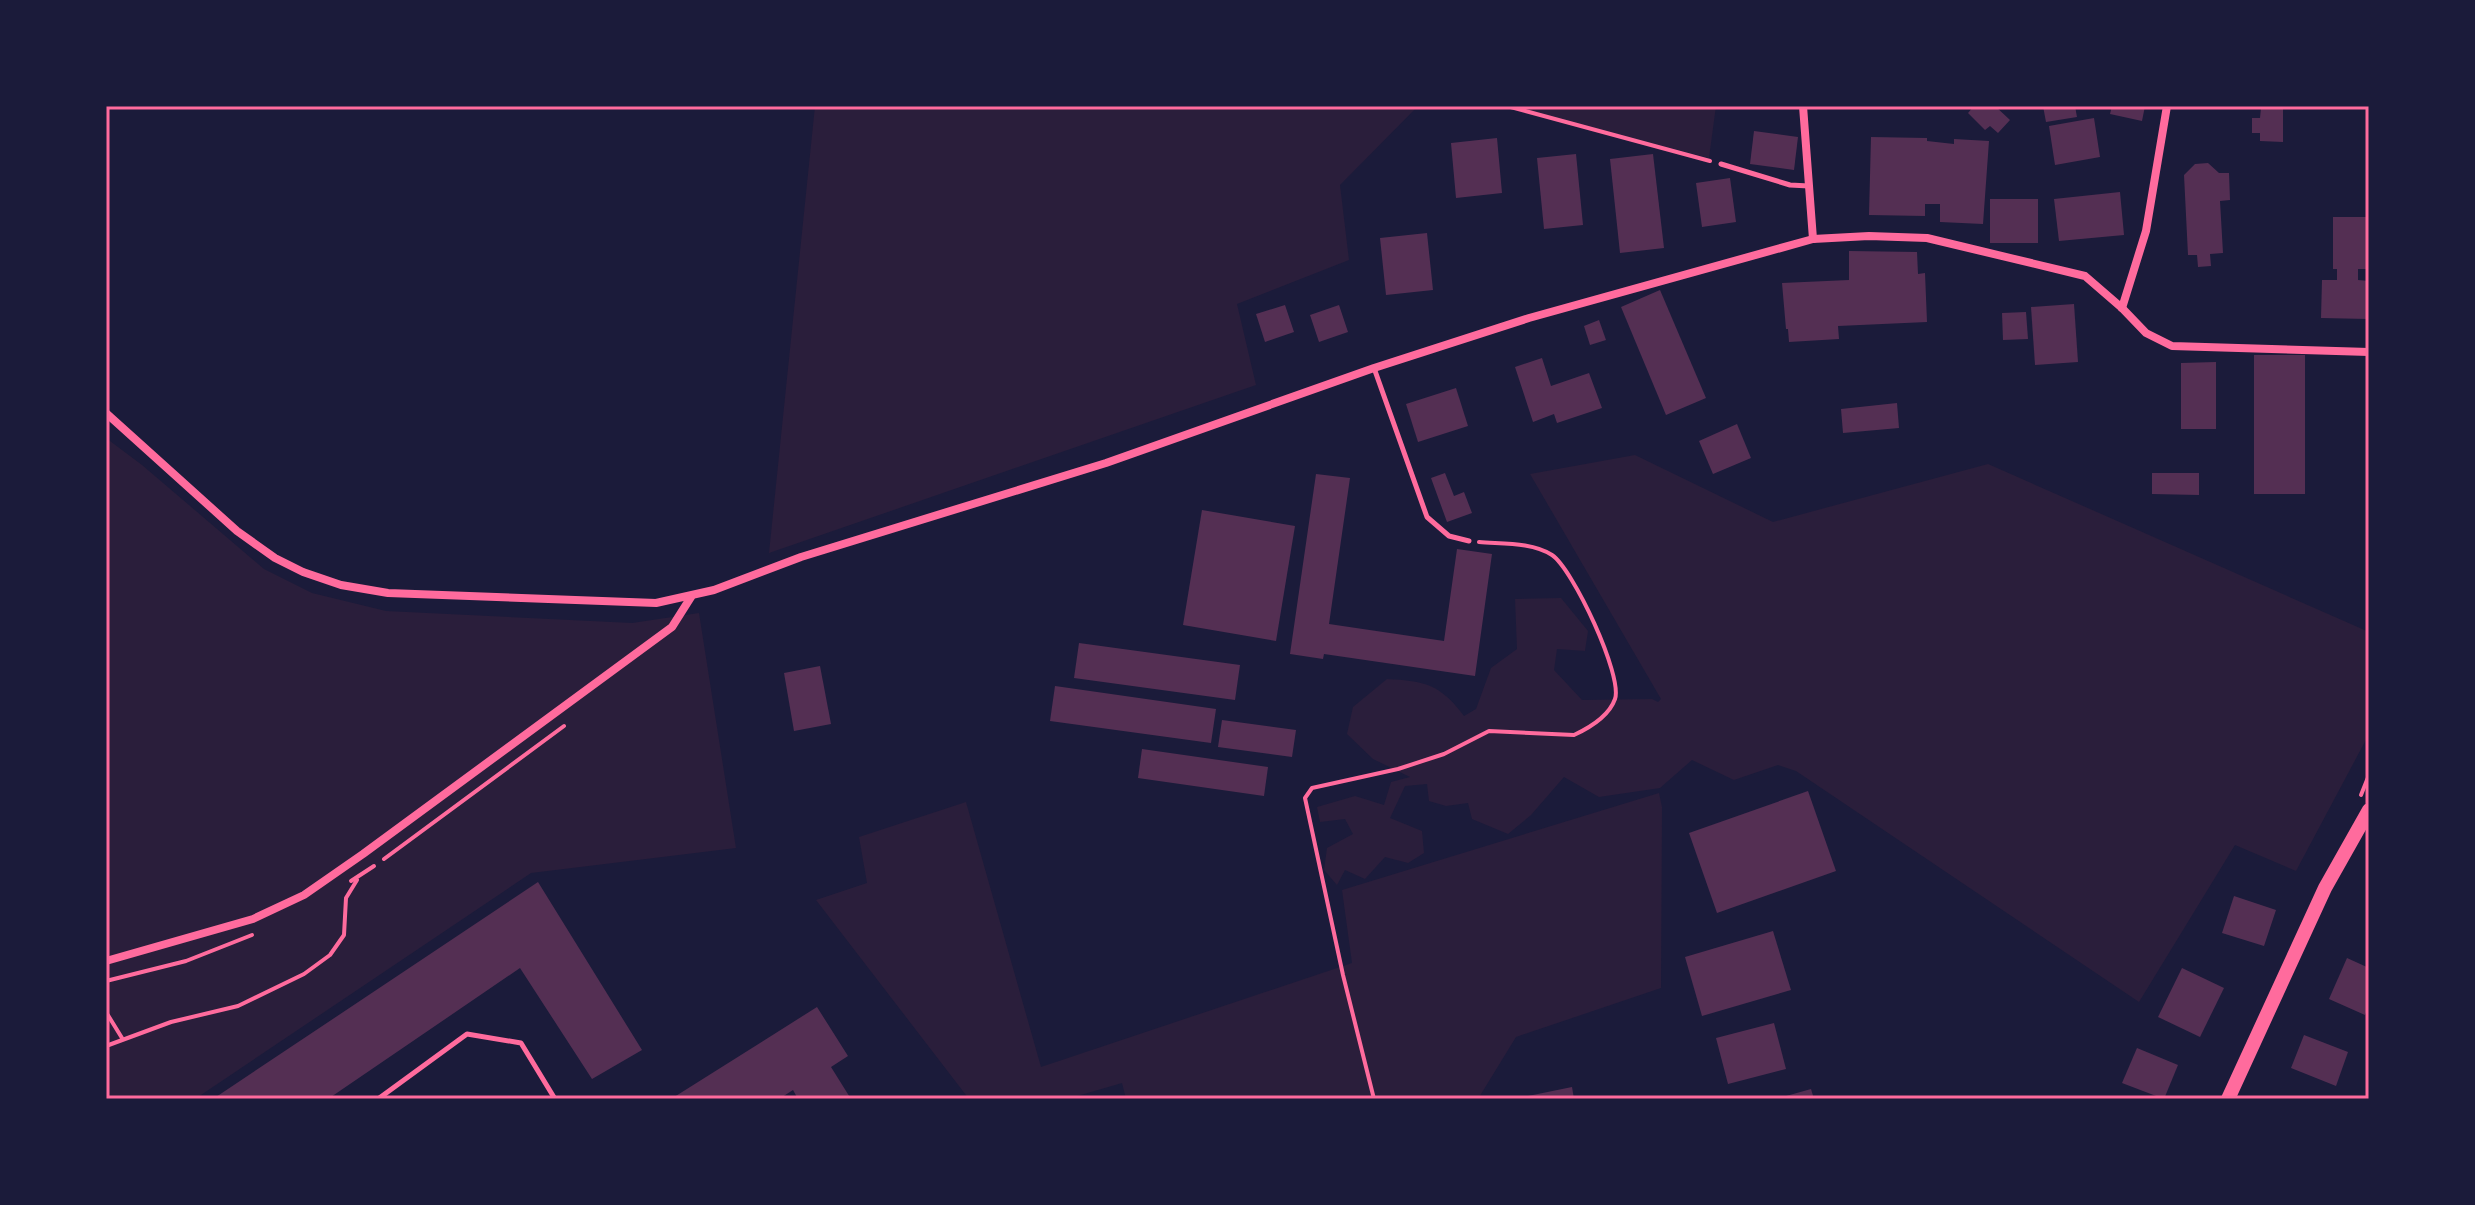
<svg xmlns="http://www.w3.org/2000/svg" width="2475" height="1205" viewBox="0 0 2475 1205" font-family="'Roboto Condensed',sans-serif">
<style>
.green{fill:#2a1e3b}
.building{fill:#542f53}
.lines{fill:none;stroke-linecap:round;stroke-linejoin:round}
.path{stroke:#ff6b9d;stroke-width:4}
.service{stroke:#ff6b9d;stroke-width:5}
.minor{stroke:#ff6b9d;stroke-width:8}
.secondary{stroke:#ff6b9d;stroke-width:14}
.neatline{fill:none;stroke:#ff6b9d;stroke-width:3}
</style>
<rect width="100%" height="100%" fill="#1b1b3a"/>
<!-- green -->
<g class="green">
<path d="M815 106H1418L1340 185 1349 260 1237 304 1256 385 769 553Z"/>
<path d="M1508 106H1716L1709 158Z"/>
<path d="M106 438 142 465 264 569 312 593 386 611 632 623 699 613 736 848 531 873 195 1099H106Z"/>
<path d="M1635 455 1773 522 1988 464 2369 632V734L2296 871 2235 845 2139 1002 1796 771 1778 765 1734 780 1692 760 1660 788 1599 797 1564 777 1531 815 1508 834 1472 819 1468 803 1446 806 1429 801 1427 784 1405 786 1390 818 1422 831 1424 853 1408 863 1385 857 1365 879 1345 870 1337 885 1324 870 1327 848 1353 834 1345 819 1320 822 1317 807 1355 796 1384 805 1391 782 1410 777 1373 759 1347 734 1353 707 1387 679C1425 681 1440 684 1464 716L1476 709 1491 668 1517 649 1515 599 1561 598 1588 631 1585 651 1557 649 1554 670 1582 700 1652 699 1658 702 1661 699 1530 474Z"/>
<path d="M1659 793 1662 807 1661 988 1516 1037 1478 1099H1126L1122 1083 1067 1099H969L816 900 867 883 859 837 966 802 1041 1067 1352 963 1342 890Z"/>
</g>
<!-- building -->
<g class="building">
<path d="M1974 106H1995L2010 120 1998 133 1990 126 1985 130 1968 113Z"/>
<path d="M2043 106H2075L2077 117 2046 122Z"/>
<path d="M2112 106H2145L2142 121 2110 114Z"/>
<path d="M2261 108H2283V142L2260 141V133H2252V118H2260Z"/>
<path d="M2094 118 2100 157 2055 165 2049 126Z"/>
<path d="M1754 131 1798 137 1794 170 1750 164Z"/>
<path d="M1871 137 1927 138V141L1954 144V139L1989 141 1983 224 1940 222V204H1925V216L1869 215Z"/>
<path d="M1497 138 1502 193 1456 198 1451 143Z"/>
<path d="M1576 154 1583 225 1544 229 1537 158Z"/>
<path d="M1653 154 1664 248 1620 253 1610 159Z"/>
<path d="M2208 163 2219 173H2229L2230 200 2220 201 2223 253 2210 254 2211 266 2198 267 2197 255H2188L2184 175 2195 164Z"/>
<path d="M1730 178 1736 222 1702 227 1696 183Z"/>
<path d="M2120 192 2124 235 2059 241 2054 199Z"/>
<rect x="1990" y="199" width="48" height="44"/>
<path d="M2333 217H2369V269H2358V280L2369 281 2368 319 2321 318 2322 280H2337V269H2333Z"/>
<path d="M1427 233 1433 290 1386 295 1380 238Z"/>
<path d="M1849 251 1917 252 1918 274 1925 273 1927 322 1838 326 1839 339 1789 342 1788 329H1786L1782 283 1849 280Z"/>
<path d="M1660 290 1706 398 1666 415 1621 307Z"/>
<path d="M2074 304 2078 362 2035 365 2031 307Z"/>
<path d="M1285 305 1294 332 1265 342 1256 314Z"/>
<path d="M1339 305 1348 332 1319 342 1310 315Z"/>
<path d="M2026 312 2028 339 2003 340 2002 313Z"/>
<path d="M1599 320 1606 340 1590 345 1584 326Z"/>
<rect x="2254" y="355" width="51" height="139"/>
<path d="M1542 358 1551 386 1589 373 1602 408 1557 423 1554 414 1533 422 1515 367Z"/>
<path d="M2216 362V429H2181V363Z"/>
<path d="M1456 388 1468 426 1418 442 1406 404Z"/>
<path d="M1897 403 1899 428 1843 433 1841 409Z"/>
<path d="M1737 424 1751 458 1713 474 1699 441Z"/>
<path d="M1445 473 1454 496 1464 492 1472 513 1447 522 1431 478Z"/>
<path d="M2152 473H2199V495L2152 494Z"/>
<path d="M1316 474 1350 478 1329 624 1444 641 1457 549 1492 554 1475 676 1324 654 1323 659 1290 654Z"/>
<path d="M1202 510 1295 526 1276 641 1183 625Z"/>
<path d="M1079 643 1240 665 1235 700 1074 678Z"/>
<path d="M820 666 831 724 794 731 784 673Z"/>
<path d="M1055 686 1216 709 1211 743 1050 721Z"/>
<path d="M1222 720 1296 730 1292 757 1218 747Z"/>
<path d="M1142 749 1268 767 1264 796 1138 778Z"/>
<path d="M1808 791 1836 871 1717 913 1689 833Z"/>
<path d="M538 882 642 1050 592 1079 520 968 328 1099H213Z"/>
<path d="M2234 896 2276 910 2264 946 2222 933Z"/>
<path d="M1773 931 1791 990 1702 1016 1685 957Z"/>
<path d="M2347 958 2369 968V1005L2365 1015 2329 999Z"/>
<path d="M2182 968 2224 988 2200 1037 2158 1017Z"/>
<path d="M817 1007 848 1056 831 1067 851 1099H798L793 1090 779 1099H671Z"/>
<path d="M1774 1023 1786 1069 1728 1084 1716 1038Z"/>
<path d="M2304 1035 2348 1052 2336 1086 2291 1068Z"/>
<path d="M2137 1048 2178 1065 2164 1099 2122 1083Z"/>
<path d="M1572 1087 1574 1099H1529L1528 1096Z"/>
<path d="M1811 1089 1814 1099H1779V1098Z"/>
</g>
<g class="lines">
<!-- path -->
<g class="path">
<path d="M1507 106 1710 161"/>
<path d="M2361 795 2369 775"/>
<path d="M384 859 564 726"/>
<path d="M351 881 374 866"/>
<path d="M106 981 186 961 252 935"/>
<path d="M106 1012 122 1038"/>
<path d="M106 1046 171 1022 238 1006 304 974 330 955 344 935 346 898 357 880"/>
<path d="M1374 1099 1343 975 1305 798 1312 788 1398 769 1444 754 1489 731 1574 735C1589 728 1609 716 1615 699 1623 676 1573 569 1552 555 1532 542 1502 544 1479 542"/>
</g>
<!-- service -->
<g class="service">
<path d="M1721 164 1790 185 1809 186"/>
<path d="M1374 368 1427 517 1449 536 1469 541"/>
<path d="M378 1099 467 1034 521 1043 555 1099"/>
</g>
<!-- minor -->
<g class="minor">
<path d="M1803 106 1813 239"/>
<path d="M2122 308 2146 231 2167 106"/>
<path d="M106 413 237 531 275 558 303 572 341 585 388 593 656 603 714 590 801 557 1106 463 1374 368 1529 318 1813 239 1869 236 1927 238 2085 276 2122 308 2146 333 2172 346 2369 352"/>
<path d="M106 961 253 919 304 895 363 854 672 627 691 597"/>
</g>
<!-- secondary -->
<path class="secondary" d="M2228 1099 2325 888 2369 810"/>
</g>
<!-- border -->
<rect width="2475" height="1205" fill="none" stroke="#1b1b3a" stroke-width="216"/>
<rect x="108" y="108" width="2259" height="989" class="neatline"/>
</svg>
